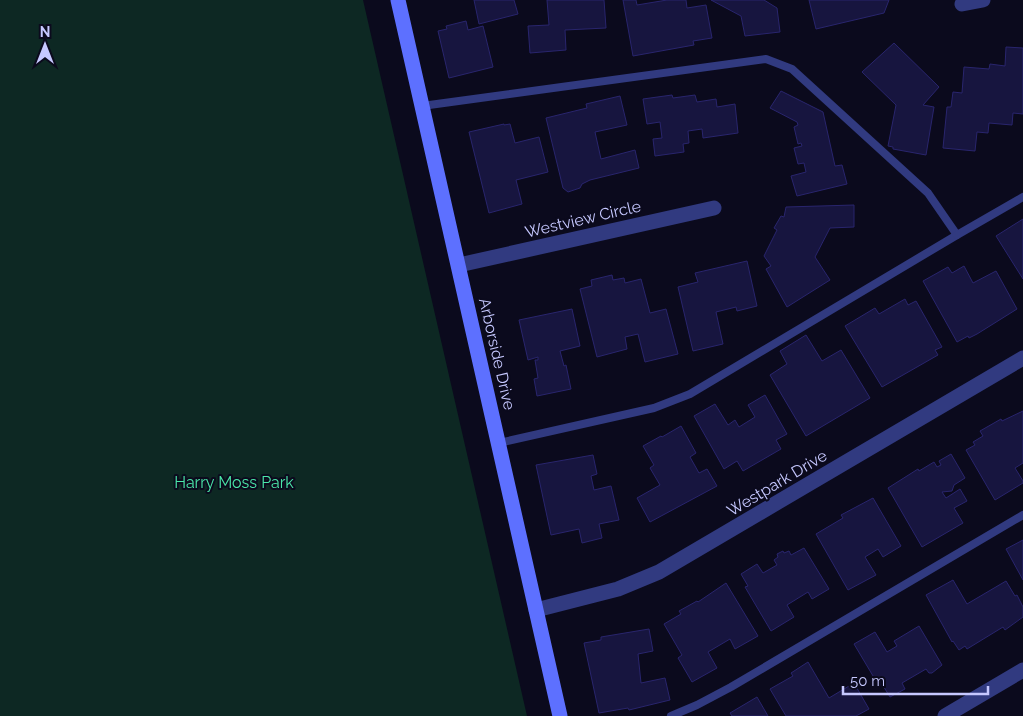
<svg xmlns="http://www.w3.org/2000/svg" width="1023" height="716" viewBox="0 0 1023 716" font-family="Raleway,sans-serif">
<style>
.green{fill:#0d2823}
.building{fill:#17153f;stroke:#29256d}
.lines{fill:none;stroke-linecap:round;stroke-linejoin:round}
.lane{stroke:#313a80;stroke-width:8}
.street{stroke:#313a80;stroke-width:15}
.secondary{stroke:#5d70ff;stroke-width:15}
.labels{text-anchor:middle;dominant-baseline:central;stroke-width:4;stroke-linejoin:round;paint-order:stroke}
.street-label{font-size:16px;fill:#c6c8ff;stroke:#0b0a1d}
.park-label{font-size:16px;fill:#4be7a9;stroke:#0b0a1d}
</style>
<rect width="100%" height="100%" fill="#0b0a1d"/>
<!-- green -->
<path class="green" d="M0 0H363L527 716H0Z"/>
<!-- building -->
<g class="building">
<path d="M474 0H514L518 14 479 24Z"/>
<path d="M547 0H604L606 28 565 30 566 50 530 53 528 26 549 25Z"/>
<path d="M623 0H636L637 5 667 0H686L687 8 706 5 712 38 693 41 694 45 633 56Z"/>
<path d="M711 0H764L777 8 780 32 745 36 741 16Z"/>
<path d="M809 0H889L884 13 816 29Z"/>
<path d="M466 21 468 30 483 26 493 67 449 78 438 31 447 29 446 26Z"/>
<path d="M894 43 939 87 923 105 934 107 926 155 893 149V147L888 146 896 105 862 72Z"/>
<path d="M1006 47 1023 48V114L1013 113 1012 125 989 123 988 133 977 132 975 151 943 148 947 107H951L953 92 962 93 964 67 989 69 990 64 1005 66Z"/>
<path d="M781 91 823 112 835 166 842 165 847 184 797 196 791 176 806 172 804 163 798 164 794 148 802 146 801 143 798 144 794 127 798 125 797 122 770 108Z"/>
<path d="M672 95 673 98 695 95 697 102 716 99 717 107 735 104 738 133 703 138 702 129 688 131 689 143 683 144 684 152 655 156 653 139 662 138 660 122 647 124 643 99Z"/>
<path d="M620 96 627 125 595 132 601 159 635 150 639 168 590 180 582 184 580 188 568 192 563 188 546 118 587 108 586 104Z"/>
<path d="M504 124V125L510 124 515 143 539 137 548 172 516 180 522 204 489 213 469 132Z"/>
<path d="M854 205V227L830 228 815 257 830 280 787 307 766 269 771 266 764 256 777 230 774 228 781 216 784 217 786 207Z"/>
<path d="M1023 219V279L996 236Z"/>
<path d="M747 261 757 306 737 311 736 307 716 312 723 344 693 351 678 287 698 282 695 273Z"/>
<path d="M964 266 973 283 996 271 1017 309 977 334 969 338 968 336 957 342 923 281 948 267 952 273Z"/>
<path d="M612 275 613 280 624 278 625 283 641 279 650 313 666 309 678 354 645 362 638 334 625 337 627 349 597 357 580 289 592 286 591 280Z"/>
<path d="M905 299 908 305 916 301 942 347 935 350 938 355 882 387 845 326 875 308 879 314Z"/>
<path d="M572 309 580 346 560 351 564 366 566 365 571 389 537 396 534 379 538 378 535 360H538V357L528 360 519 320Z"/>
<path d="M806 335 822 361 841 350 870 398 806 436 770 375 787 364 780 351Z"/>
<path d="M765 395 787 434 776 440 781 449 743 471 737 461 724 469 694 416 715 404 728 425 735 420 739 427 755 417 748 405Z"/>
<path d="M1023 411V463L1015 468 1023 481V483L995 500 966 450 975 445 973 442 983 436 980 431 1001 419 1002 421Z"/>
<path d="M681 426 696 453 690 457 699 473 707 469 717 486 650 522 637 498 660 485 650 468 654 465 643 446 661 436 662 437Z"/>
<path d="M951 454 965 478 954 485 952 491 942 492 946 498 960 489 967 501 954 508 963 523 922 547 888 488 918 469 919 471 934 462 937 467 941 465 939 461Z"/>
<path d="M593 455 597 474 591 476 594 490 611 486 619 520 599 524 602 538 582 543 579 529 551 535 536 465Z"/>
<path d="M873 498 901 546 883 557 878 549 865 557 876 575 848 590 816 534 843 518 841 515Z"/>
<path d="M1023 540V580L1006 549Z"/>
<path d="M804 548 829 589 812 599 808 592 787 605 794 617 771 631 745 587 748 586 741 574 757 564 763 573 777 565 774 560 778 557 777 554 783 551 784 553 789 551 791 555Z"/>
<path d="M953 580 967 604 1006 581 1015 596 1017 595 1023 607V617L1005 630 1003 627 967 649 965 646 959 650 953 641 952 642 926 595Z"/>
<path d="M726 583 758 636 735 649 730 639 708 652 717 668 692 682 678 658 682 655 664 624 681 614 679 611 697 601 698 602Z"/>
<path d="M919 626 942 665 932 673H929L926 669 902 683 905 689 890 697 882 684 879 686 854 644 875 632 887 652 897 646 894 641Z"/>
<path d="M649 629 653 651 638 654 641 683 665 678 670 700 629 710 628 708 599 713 584 643 601 640V637Z"/>
<path d="M808 662 829 698 854 683 869 709 856 716H786L770 689 793 676 791 673Z"/>
<path d="M757 697 768 716H732L730 713Z"/>
</g>
<g class="lines">
<!-- lane -->
<g class="lane">
<path d="M422 106 766 59 792 69 928 193 957 235 690 394 654 408 499 443"/>
<path d="M957 235 1023 197"/>
<path d="M671 716 697 705 731 687 1023 515"/>
</g>
<!-- street -->
<g class="street">
<path d="M962 4 983 0"/>
<path d="M459 265 714 208"/>
<path d="M536 610 618 589 659 572 1023 358"/>
<path d="M945 716 1023 670"/>
</g>
<!-- secondary -->
<path class="secondary" d="M398 0 560 716"/>
</g>
<g class="labels">
<!-- street labels -->
<g class="street-label">
<text transform="translate(583 219) rotate(-13)">Westview Circle</text>
<text transform="translate(497 354) rotate(77)">Arborside Drive</text>
<text transform="translate(777 483) rotate(-31)">Westpark Drive</text>
</g>
<!-- park labels -->
<g class="park-label">
<text x="234" y="482">Harry Moss Park</text>
</g>
</g>
<!-- north arrow -->
<g transform="translate(45 45)" stroke="#0b0a1d" stroke-width="4" paint-order="stroke">
<path d="M0-4L9 19L0 12L-9 19Z" fill="#c6c8ff"/>
<text y="-8" font-size="14" font-weight="bold" text-anchor="middle" fill="#c6c8ff">N</text>
</g>
<!-- scale -->
<path d="M843 686v8h145v-8" fill="none" stroke="#c6c8ff" stroke-width="2.5"/>
<text x="850" y="686" font-size="15" fill="#c6c8ff" stroke="#0b0a1d" stroke-width="4" paint-order="stroke">50 m</text>
</svg>
